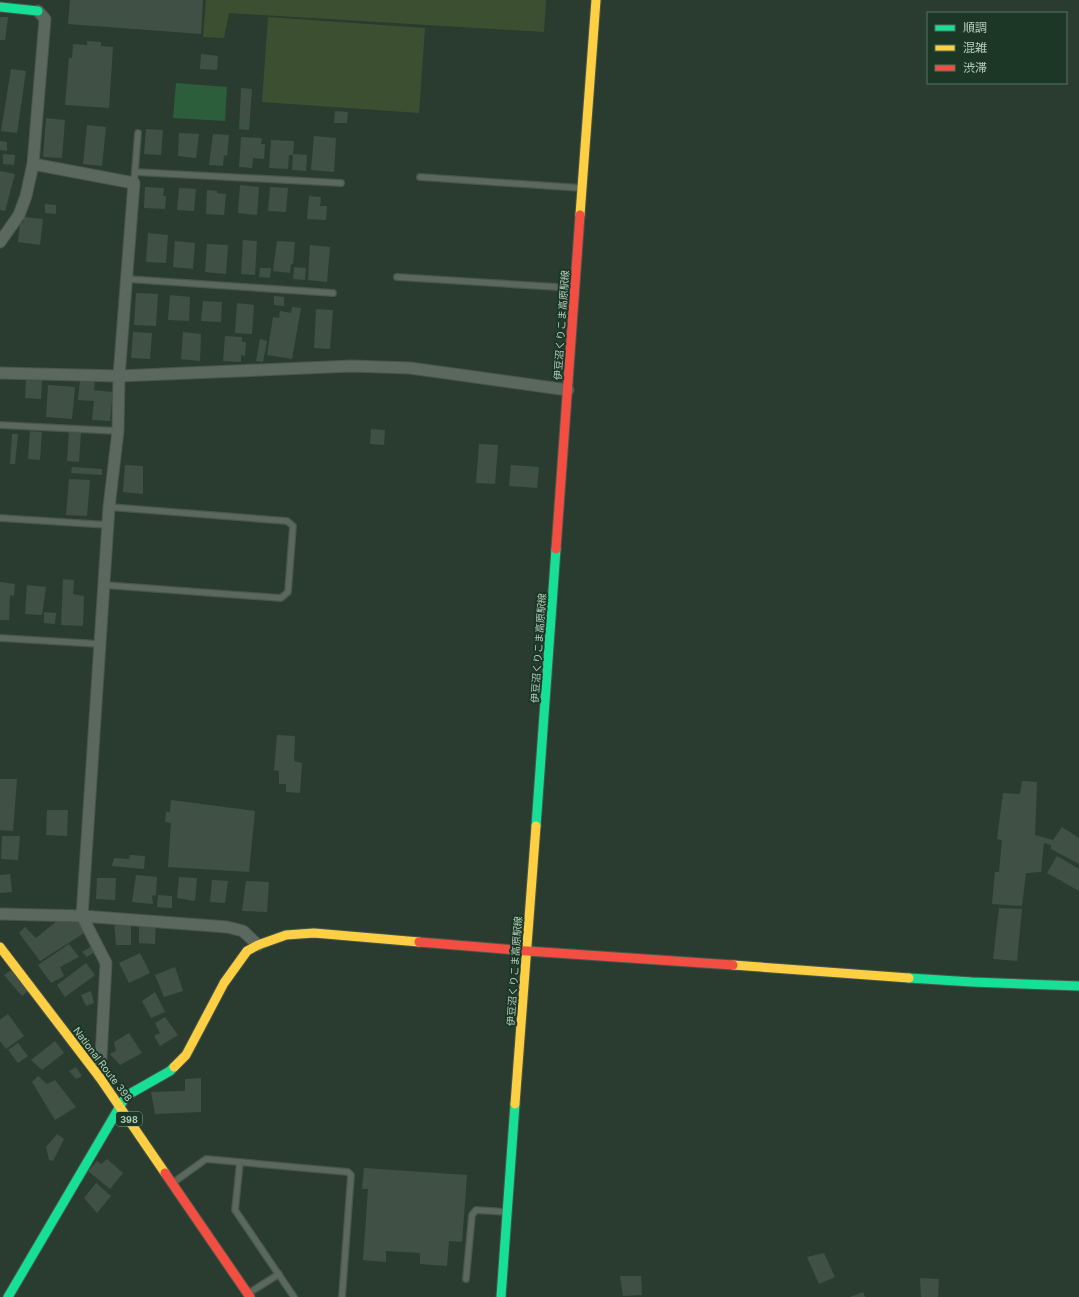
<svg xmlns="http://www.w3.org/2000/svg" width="1079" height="1297" viewBox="0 0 1079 1297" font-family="Inter,'Noto Sans JP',sans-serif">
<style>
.green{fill:#3c5031}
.water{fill:#2c5e3b}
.building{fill:#405045}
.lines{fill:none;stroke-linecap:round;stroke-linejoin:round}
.lane-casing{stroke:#48564d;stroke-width:8}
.street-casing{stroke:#48564d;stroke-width:13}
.fast-casing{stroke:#48564d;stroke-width:11}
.slow-casing{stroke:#48564d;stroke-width:11}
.jam-casing{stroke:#48564d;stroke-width:11}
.lane{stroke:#5b685f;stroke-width:5.5}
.street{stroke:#5b685f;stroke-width:11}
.fast{stroke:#16e098;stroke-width:9}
.slow{stroke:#ffcf43;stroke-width:9}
.jam{stroke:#f24e42;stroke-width:9}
.labels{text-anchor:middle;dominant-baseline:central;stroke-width:4;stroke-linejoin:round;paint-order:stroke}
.shield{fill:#1c3725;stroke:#869f8f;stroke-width:1}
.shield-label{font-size:9px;font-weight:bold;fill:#b4ccbc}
.street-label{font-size:10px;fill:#b4ccbc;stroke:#1c3725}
</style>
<rect width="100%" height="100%" fill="#2a3c30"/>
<!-- green -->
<g class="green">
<path d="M206 0H546L544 32 229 13 224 38 203 37Z"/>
<path d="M268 17 425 28 419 113 262 102Z"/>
</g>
<!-- water -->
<path class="water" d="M176 83 227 87 225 121 173 118Z"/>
<!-- building -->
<g class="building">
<path d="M70 0H203L201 34 68 24Z"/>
<path d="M0 17H8L5 40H0Z"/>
<path d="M87 41 101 42V46L113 47 109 108 65 105 69 58H72L73 44 87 45Z"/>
<path d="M201 54 218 56 217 70 200 69Z"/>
<path d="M11 69 26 71 17 133 1 131Z"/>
<path d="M241 88 252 89 249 130 239 129Z"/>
<path d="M335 111 348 112 347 123H334Z"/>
<path d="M46 118 65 120 62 158 43 157Z"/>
<path d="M87 125 106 127 102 166 83 164Z"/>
<path d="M146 129 163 130 161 155 144 154Z"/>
<path d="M179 133 199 134 196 158 178 156Z"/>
<path d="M213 134 229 135 227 156 224 155 223 166 209 165Z"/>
<path d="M314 136 336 138 334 172 311 170Z"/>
<path d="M241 137 262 138 261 144H265L264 159 253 158 252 168 239 167Z"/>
<path d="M271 140 294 141 293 155H289L288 169 269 168Z"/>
<path d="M0 141 7 142V151L0 150Z"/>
<path d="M3 154 15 155 14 165 3 164Z"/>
<path d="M293 154 307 155 306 171 292 170Z"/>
<path d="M0 171 15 174 5 211 0 210Z"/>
<path d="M240 185 259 187 257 215 238 213Z"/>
<path d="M145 187 164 188 163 196H166L165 209 144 208Z"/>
<path d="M270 187 288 188 286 212 268 211Z"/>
<path d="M179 188 196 189 194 211 177 210Z"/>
<path d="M207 190 217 191V193L226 194 224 215 206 214Z"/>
<path d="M309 196 321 197 320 206H327L326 220 307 219Z"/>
<path d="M45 204 56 205V214L45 213Z"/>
<path d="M24 217 43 219 40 245 18 242 20 223H23Z"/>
<path d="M148 233 168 235 166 263 146 262Z"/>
<path d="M243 240 257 241 255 275 241 274Z"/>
<path d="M175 241 195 243 193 269 173 267Z"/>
<path d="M277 241 295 242 293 264H291L290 273 273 271Z"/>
<path d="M207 244 228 245 226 274 205 272Z"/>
<path d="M310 245 330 247 327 282 308 280Z"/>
<path d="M294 267 306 268 305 280 293 279Z"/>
<path d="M260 268H271L270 278 259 277Z"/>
<path d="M136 293 158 294 156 326 134 325Z"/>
<path d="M170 295 190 297 189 321 168 320Z"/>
<path d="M274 296 284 297V306L274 305Z"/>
<path d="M203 301 222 302 221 322 201 321Z"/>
<path d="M237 303 254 305 252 334 235 333Z"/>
<path d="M292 307 301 308 292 359 267 355 273 317 279 318 280 311 291 313Z"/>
<path d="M316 309 333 310 330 349 314 348Z"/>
<path d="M133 332 152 333 150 359 131 358Z"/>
<path d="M183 332 201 334 200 361 181 359Z"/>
<path d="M225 336 242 337V342H246L245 356 241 355V362L223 361Z"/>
<path d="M260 339 267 341 263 362 256 361Z"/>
<path d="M26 379 42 380 41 399 25 398Z"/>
<path d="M80 380 95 381 94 390 113 392 110 421 92 420 94 401 78 400Z"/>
<path d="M48 385 75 387 72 419 46 417Z"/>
<path d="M371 429 385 430 384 445 370 444Z"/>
<path d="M30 431 42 432 40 460 28 459Z"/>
<path d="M69 432 81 433 79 462 67 461Z"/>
<path d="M12 434H18L15 464H10Z"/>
<path d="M479 444 498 445 495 484 476 483Z"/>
<path d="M125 465 143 466V494L123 492Z"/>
<path d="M511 465 539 467 537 488 509 486Z"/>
<path d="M72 467 102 469V475L71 473Z"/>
<path d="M69 479 90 480 87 516 66 515Z"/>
<path d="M63 579 74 580 73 594 84 596 83 626 61 625Z"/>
<path d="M0 582 15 584 14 596 10 595 9 620H0Z"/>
<path d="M27 585 46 587 42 615 25 614Z"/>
<path d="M44 612 56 613 55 624 44 623Z"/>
<path d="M277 735 295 736 294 761 302 763 300 793 286 792V784H279V771L274 770Z"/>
<path d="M0 779H17L13 831 0 830Z"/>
<path d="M1022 781 1037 782 1035 835 1053 840 1062 827 1079 838V864L1051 849V845L1044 843 1041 872 1026 873 1022 906 992 904 995 872H999L1002 840 997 839 1003 793 1020 794Z"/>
<path d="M171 800 255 811 249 872 168 867 171 823 165 822 166 812H170Z"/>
<path d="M47 810H68L67 836 46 835Z"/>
<path d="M2 836H20L18 860 1 859Z"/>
<path d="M130 855 145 856 144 869 112 866 114 858 129 859Z"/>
<path d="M1057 856 1079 869V891L1047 873Z"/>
<path d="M10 874 12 892 0 893V875Z"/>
<path d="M136 875 157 877 156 895 152 896 153 904 132 902Z"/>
<path d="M179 877 197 878 195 901 177 898Z"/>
<path d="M97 878H116L115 900 96 899Z"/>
<path d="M212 880 228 881 225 903 210 902Z"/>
<path d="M246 881 269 882 267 912 242 911Z"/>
<path d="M158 895 172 896V908L157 907Z"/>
<path d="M999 908 1022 909 1017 961 993 959Z"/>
<path d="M69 911 86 932 40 961 19 933 25 927 36 938Z"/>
<path d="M131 920V945H116L114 921Z"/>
<path d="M139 920 156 921 155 944 139 943Z"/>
<path d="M69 944 79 957 60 967 64 976 51 983 38 965Z"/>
<path d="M95 944 99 949 87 957 82 952Z"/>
<path d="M140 953 150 973 129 983 119 963Z"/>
<path d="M86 963 95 975 65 997 57 985Z"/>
<path d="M175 967 183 991 164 997 155 975Z"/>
<path d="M14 968 31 989 22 996 4 975Z"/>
<path d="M91 991 94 1003 86 1006 81 995Z"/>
<path d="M155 992 165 1012 151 1018 142 1001Z"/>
<path d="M8 1014 24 1036 6 1049 0 1041V1020Z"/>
<path d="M165 1017 178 1035 160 1046 154 1036 160 1033 155 1023Z"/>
<path d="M129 1033 142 1053 120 1065 110 1054 116 1051 114 1042Z"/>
<path d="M55 1041 64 1053 42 1070 31 1060Z"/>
<path d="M18 1043 28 1056 18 1063 8 1050Z"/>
<path d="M76 1067 82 1076 76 1079 69 1071Z"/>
<path d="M38 1076 47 1084 55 1080 76 1107 55 1120 32 1082Z"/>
<path d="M201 1078V1112L155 1114 151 1092 185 1091V1079Z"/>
<path d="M57 1134 64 1139 53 1161 49 1160 46 1147Z"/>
<path d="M107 1159 123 1173 110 1189 88 1171 97 1161 101 1164Z"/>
<path d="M364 1168 467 1175 462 1242 449 1241 447 1266 420 1264V1253L386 1251V1262L363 1260 368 1189H362Z"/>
<path d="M96 1183 111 1196 97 1213 84 1198Z"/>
<path d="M824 1253 835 1277 819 1284 807 1257Z"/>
<path d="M620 1276H641L642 1295 623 1296Z"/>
<path d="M920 1278 939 1279 938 1297H921Z"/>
<path d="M863 1292 865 1297H850Z"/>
</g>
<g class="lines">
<defs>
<g id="lane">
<path d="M135 172 341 183"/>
<path d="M420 177 581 188"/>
<path d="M134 183 138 133"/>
<path d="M397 277 574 288"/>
<path d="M127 279 333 293"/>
<path d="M0 425 118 431"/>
<path d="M0 518 108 525"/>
<path d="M104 585 281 598 288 592 293 526 287 521 109 507"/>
<path d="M0 638 100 644"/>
<path d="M240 1162 235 1210 294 1297"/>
<path d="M174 1182 206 1159 348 1172 351 1175 342 1297"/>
<path d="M466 1279 472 1215 476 1210 507 1212"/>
<path d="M252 1291 279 1274"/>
</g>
<g id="street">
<path d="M33 164 134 183 119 376 118 431 109 507 82 916 106 963 100 1077"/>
<path d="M0 242 19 215 26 196 33 164 45 19 38 11"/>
<path d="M0 373 119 376 352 366 410 368 568 390"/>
<path d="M0 914 82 916 227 927 243 931 258 945"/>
</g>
<g id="fast">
<path d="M0 7 38 11"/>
<path d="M536 826 556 549"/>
<path d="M909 978 972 982 1079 986"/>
<path d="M8 1297 126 1096 170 1071 174 1067"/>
<path d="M501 1297 515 1104"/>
</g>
<g id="slow">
<path d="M580 215 596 0"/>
<path d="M0 947 100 1078 165 1173"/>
<path d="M733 965 909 978"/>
<path d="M174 1067 186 1055 224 983 247 951 258 945 286 935 314 933 419 942"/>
<path d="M515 1104 536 826"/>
</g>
<g id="jam">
<path d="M556 549 580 215"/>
<path d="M419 942 527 951 733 965"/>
<path d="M165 1173 250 1297"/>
</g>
</defs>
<!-- lane casing -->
<use href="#lane" class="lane-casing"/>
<!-- street casing -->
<use href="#street" class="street-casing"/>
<!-- fast casing -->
<use href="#fast" class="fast-casing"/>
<!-- slow casing -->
<use href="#slow" class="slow-casing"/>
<!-- jam casing -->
<use href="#jam" class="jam-casing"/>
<!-- lane -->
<use href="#lane" class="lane"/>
<!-- street -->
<use href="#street" class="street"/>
<!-- fast -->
<use href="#fast" class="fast"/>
<!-- slow -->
<use href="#slow" class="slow"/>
<!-- jam -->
<use href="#jam" class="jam"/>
</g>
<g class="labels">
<!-- shield labels -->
<rect class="shield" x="116" y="1112" width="26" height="14" rx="3"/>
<g class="shield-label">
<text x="129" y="1119">398</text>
</g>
<!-- street labels -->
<g class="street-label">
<text transform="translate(561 325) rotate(-86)">伊豆沼くりこま高原駅線</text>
<text transform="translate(538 648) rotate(-86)">伊豆沼くりこま高原駅線</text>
<text transform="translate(514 971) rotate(-86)">伊豆沼くりこま高原駅線</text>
<text transform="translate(103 1064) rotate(53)">National Route 398</text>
</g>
</g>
<!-- legend -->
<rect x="927" y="12" width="140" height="72" fill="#1c3725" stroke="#597361"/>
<rect x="935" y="25" width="20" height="6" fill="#16e098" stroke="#597361"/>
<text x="963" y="32" font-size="12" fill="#b4ccbc">順調</text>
<rect x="935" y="45" width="20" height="6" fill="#ffcf43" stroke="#597361"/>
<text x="963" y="52" font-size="12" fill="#b4ccbc">混雑</text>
<rect x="935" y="65" width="20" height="6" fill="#f24e42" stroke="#597361"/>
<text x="963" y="72" font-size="12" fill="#b4ccbc">渋滞</text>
</svg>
